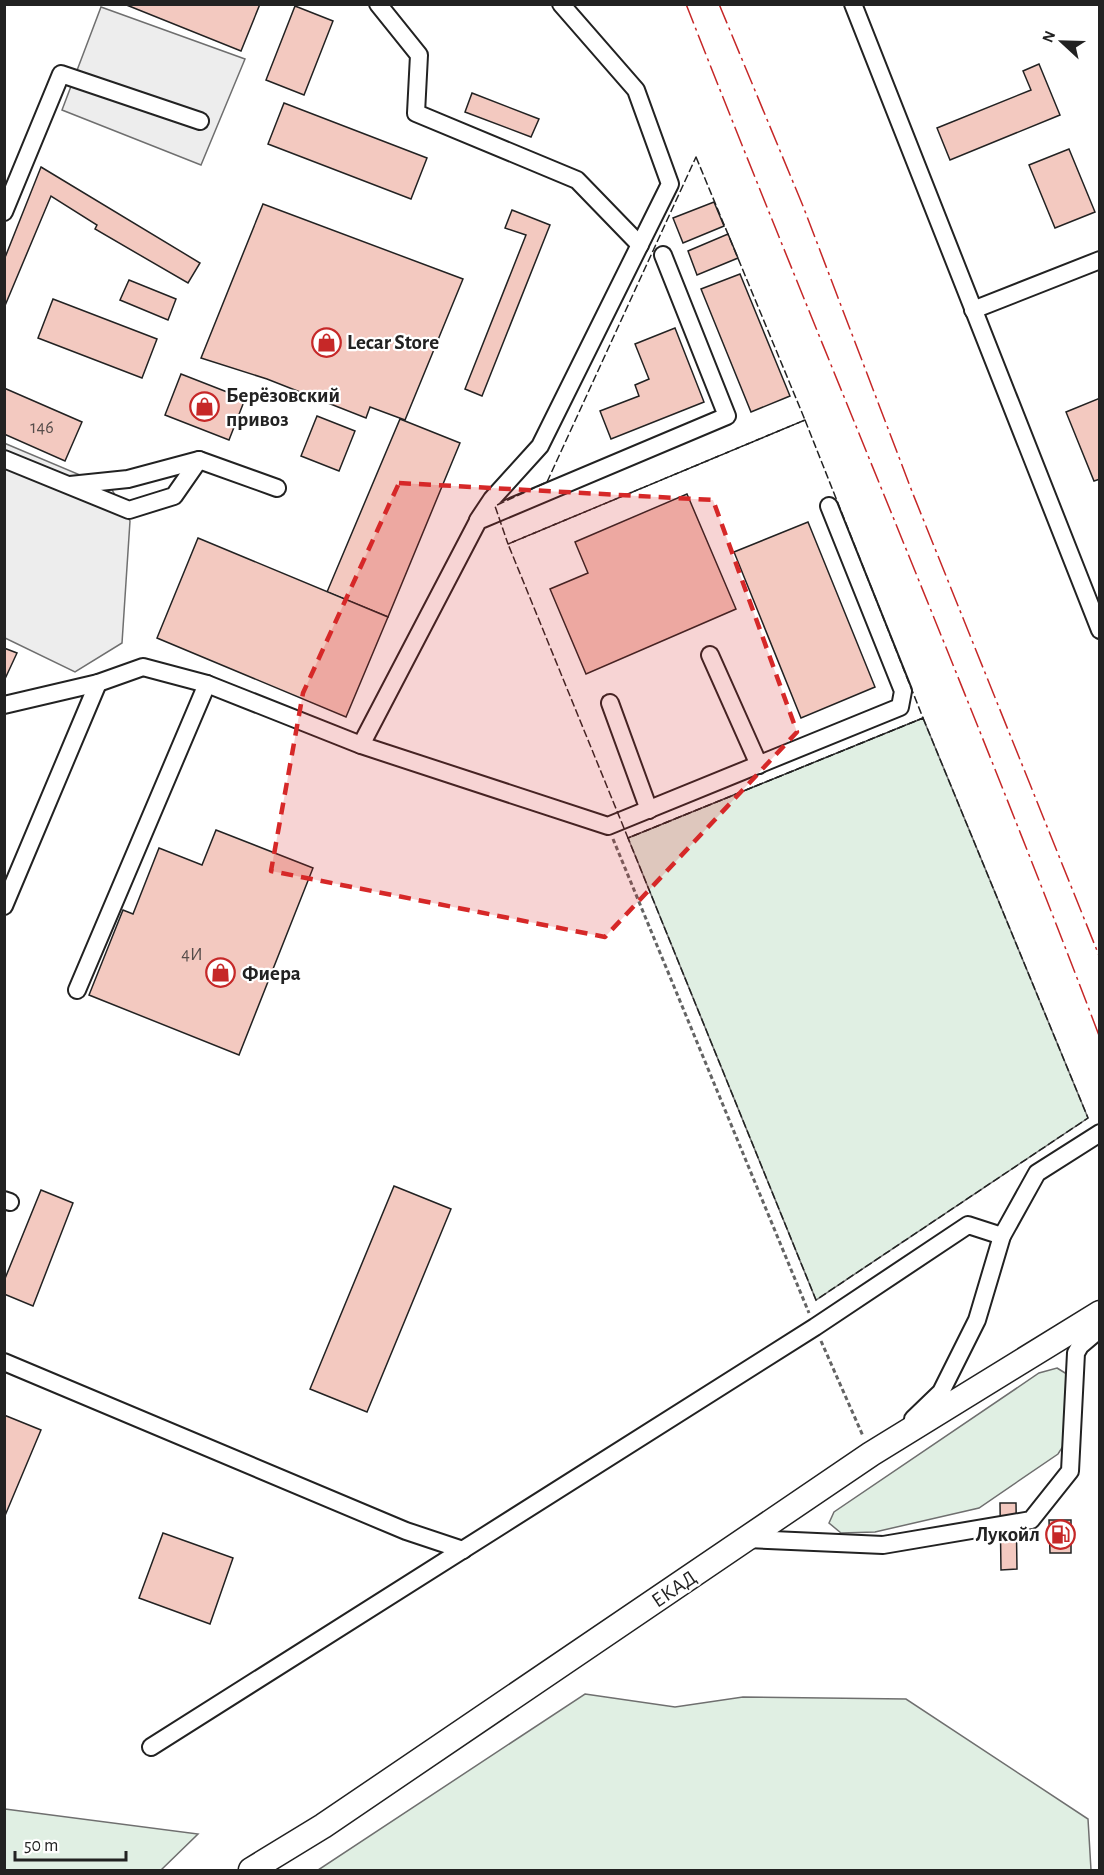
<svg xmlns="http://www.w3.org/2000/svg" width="1104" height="1875" viewBox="0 0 1104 1875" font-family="'Alegreya Sans',sans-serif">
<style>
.green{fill:#e0efe3;stroke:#6f6f6f;stroke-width:1.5}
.parking{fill:#ededed;stroke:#6f6f6f;stroke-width:1.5}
.building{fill:#f3c9c0;stroke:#222;stroke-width:1.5}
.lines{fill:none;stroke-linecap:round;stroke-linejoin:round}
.minor-casing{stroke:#222;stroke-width:20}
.highway-casing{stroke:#222;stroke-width:27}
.path{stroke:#646464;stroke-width:3;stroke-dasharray:4.5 3;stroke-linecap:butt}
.minor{stroke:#fff;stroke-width:16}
.highway{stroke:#fff;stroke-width:24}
.fence{stroke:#222;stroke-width:1.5;stroke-dasharray:8 3;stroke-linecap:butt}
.power{stroke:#c62828;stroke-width:1.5;stroke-dasharray:21 4.5 3 4.5;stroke-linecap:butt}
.marked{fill:#d62828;fill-opacity:0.2;stroke:#d62828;stroke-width:4.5;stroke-dasharray:12 8;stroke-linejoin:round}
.labels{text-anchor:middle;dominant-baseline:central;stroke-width:4.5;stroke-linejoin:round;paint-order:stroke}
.number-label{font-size:18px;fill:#564c4a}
.poi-label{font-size:21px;font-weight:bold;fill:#222;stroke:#fff;text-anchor:start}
.street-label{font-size:21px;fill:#222;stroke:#fff}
</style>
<rect width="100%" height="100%" fill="#fff"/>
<!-- green -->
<g class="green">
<path d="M923 718 1088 1118 816 1300 628 838Z"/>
<path d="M1057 1368 1070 1376 1067 1440 1058 1454 979 1508 875 1532 841 1533 829 1523 834 1512 1039 1373Z"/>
<path d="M585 1694 675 1707 743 1697 906 1699 1088 1819 1091 1870H318Z"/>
<path d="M5 1809 198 1834 161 1870H5Z"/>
</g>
<!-- parking -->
<g class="parking">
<path d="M101 7 245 59 201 165 62 110Z"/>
<path d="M4 443 111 488 130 521 122 643 75 672 5 638Z"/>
</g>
<!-- building -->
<g class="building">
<path d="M124 4H260L241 51Z"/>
<path d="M295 6 333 21 304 95 266 80Z"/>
<path d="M1039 64 1060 115 950 160 937 128 1031 90 1023 71Z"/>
<path d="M472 93 539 119 531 137 465 112Z"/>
<path d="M284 103 427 158 411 199 268 144Z"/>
<path d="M1069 149 1095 212 1055 228 1029 165Z"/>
<path d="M41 167 200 263 188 283 95 229 97 225 51 196 4 308V260Z"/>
<path d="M714 202 724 226 683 243 673 218Z"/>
<path d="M263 204 463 279 405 420 370 407 366 418 267 379 201 358Z"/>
<path d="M512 210 550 225 482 396 465 389 526 235 505 228Z"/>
<path d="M728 234 738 258 697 275 688 251Z"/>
<path d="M740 274 790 396 751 412 701 289Z"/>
<path d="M129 280 176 299 168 320 120 300Z"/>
<path d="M53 299 157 339 142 378 38 338Z"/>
<path d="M675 328 704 402 611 439 600 411 639 396 635 385 649 379 635 344Z"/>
<path d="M181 374 245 399 229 440 165 415Z"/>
<path d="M4 388 82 422 65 461 4 434Z"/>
<path d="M1100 398V479L1094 481 1066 412Z"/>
<path d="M317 416 355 431 339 471 301 456Z"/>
<path d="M400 419 460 443 388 617 327 592Z"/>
<path d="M687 494 736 609 586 674 550 589 588 573 575 542Z"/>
<path d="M808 522 875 687 801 718 734 552Z"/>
<path d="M198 538 388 617 346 717 157 638Z"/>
<path d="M4 648 17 653 4 681Z"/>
<path d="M216 830 313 868 239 1055 89 995 123 910 133 914 159 848 202 865Z"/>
<path d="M394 1186 451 1209 367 1412 310 1389Z"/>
<path d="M41 1190 73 1203 33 1306 4 1294V1281Z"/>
<path d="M4 1415 41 1430 4 1518Z"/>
<path d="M1000 1503H1016L1017 1569 1001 1570Z"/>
<path d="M1049 1520H1071V1553H1050Z"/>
<path d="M163 1533 233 1558 210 1624 139 1598Z"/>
</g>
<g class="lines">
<defs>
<g id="minor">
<path d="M378 4 419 55 416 113 577 180 640 245"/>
<path d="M853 4 1100 630"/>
<path d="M4 212 61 74 200 121"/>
<path d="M973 310 1100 260"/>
<path d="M4 459 129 510 174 496 199 460"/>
<path d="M70 485 128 479 199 460 277 488"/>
<path d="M478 520 492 499 540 446 670 184 636 90 561 4"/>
<path d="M710 655 759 765"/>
<path d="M610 703 649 810"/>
<path d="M4 705 98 683 143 667 207 684 361 745 608 826 900 707 903 691 829 506"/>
<path d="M361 745 478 521 727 416 663 255"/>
<path d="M4 906 98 683"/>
<path d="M77 990 207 684"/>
<path d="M4 1200 10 1202"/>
<path d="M4 1362 406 1531 463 1550"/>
<path d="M913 1419 941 1392 977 1320 1002 1236 1037 1173 1100 1133"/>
<path d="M748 1539 883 1545 1031 1520 1070 1471 1076 1353 1080 1346 1100 1329"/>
<path d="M151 1747 815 1327 968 1225 1002 1236"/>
</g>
<path id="highway" d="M251 1870 323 1826 871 1454 1100 1313"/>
</defs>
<!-- minor casing -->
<use href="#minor" class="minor-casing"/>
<!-- highway casing -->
<use href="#highway" class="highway-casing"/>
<!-- path -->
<g class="path">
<path d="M613 839 809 1313"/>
<path d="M821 1341 863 1436"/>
</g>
<!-- minor -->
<use href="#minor" class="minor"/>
<!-- highway -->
<use href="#highway" class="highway"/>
<!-- fence -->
<g class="fence">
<path d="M696 157 805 420 508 544 495 506 547 482Z"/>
<path d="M805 420 923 718 628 838 508 544Z"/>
<path d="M923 718 1088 1118 816 1300 628 838Z"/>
</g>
<!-- power -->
<g class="power">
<path d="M686 4C822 350 968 691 1100 1038"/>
<path d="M719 4 803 206 913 494 1100 958"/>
</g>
</g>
<!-- marked area -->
<path class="marked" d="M399 483 713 500 797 732 605 937 271 871 303 693Z"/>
<!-- icons -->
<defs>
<symbol id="shop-ring" viewBox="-11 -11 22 22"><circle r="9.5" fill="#fff" stroke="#c62828" stroke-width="1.5"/><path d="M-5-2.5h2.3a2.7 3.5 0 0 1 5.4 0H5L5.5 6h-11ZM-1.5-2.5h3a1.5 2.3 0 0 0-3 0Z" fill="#c62828"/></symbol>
<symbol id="fuel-ring" viewBox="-11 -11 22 22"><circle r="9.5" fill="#fff" stroke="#c62828" stroke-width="1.5"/><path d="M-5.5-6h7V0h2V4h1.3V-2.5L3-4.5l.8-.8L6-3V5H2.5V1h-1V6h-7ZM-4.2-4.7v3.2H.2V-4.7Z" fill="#c62828"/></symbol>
</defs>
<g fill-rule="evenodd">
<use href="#shop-ring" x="310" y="326" width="33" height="33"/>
<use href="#shop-ring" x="188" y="390" width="33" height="33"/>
<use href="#shop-ring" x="204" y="956" width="33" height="33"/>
<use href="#fuel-ring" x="1044" y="1518" width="33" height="33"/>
</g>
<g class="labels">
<!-- number labels -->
<g class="number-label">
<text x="42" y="428">146</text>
<text x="192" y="955">4И</text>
</g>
<!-- poi labels -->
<g class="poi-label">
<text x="347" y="342">Lecar Store</text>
<text x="226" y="395">Берёзовский<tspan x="226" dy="24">привоз</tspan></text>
<text x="242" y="973">Фиера</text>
<text x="1040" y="1534" text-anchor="end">Лукойл</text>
</g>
<!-- street labels -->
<g class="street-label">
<text transform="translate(674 1589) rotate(-34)">ЕКАД</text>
</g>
</g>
<!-- border -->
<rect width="1104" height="1875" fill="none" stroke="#222222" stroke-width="12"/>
<!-- north arrow -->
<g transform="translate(1062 42) rotate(292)" stroke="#ffffff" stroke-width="4.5" paint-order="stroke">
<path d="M0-4.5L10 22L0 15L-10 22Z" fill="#222222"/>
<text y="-9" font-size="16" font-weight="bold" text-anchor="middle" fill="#222222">N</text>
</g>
<!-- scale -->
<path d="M15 1851v9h111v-9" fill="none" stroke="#222222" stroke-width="3"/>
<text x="24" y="1851" font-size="18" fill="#222222" stroke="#ffffff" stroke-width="4.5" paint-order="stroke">50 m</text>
</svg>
